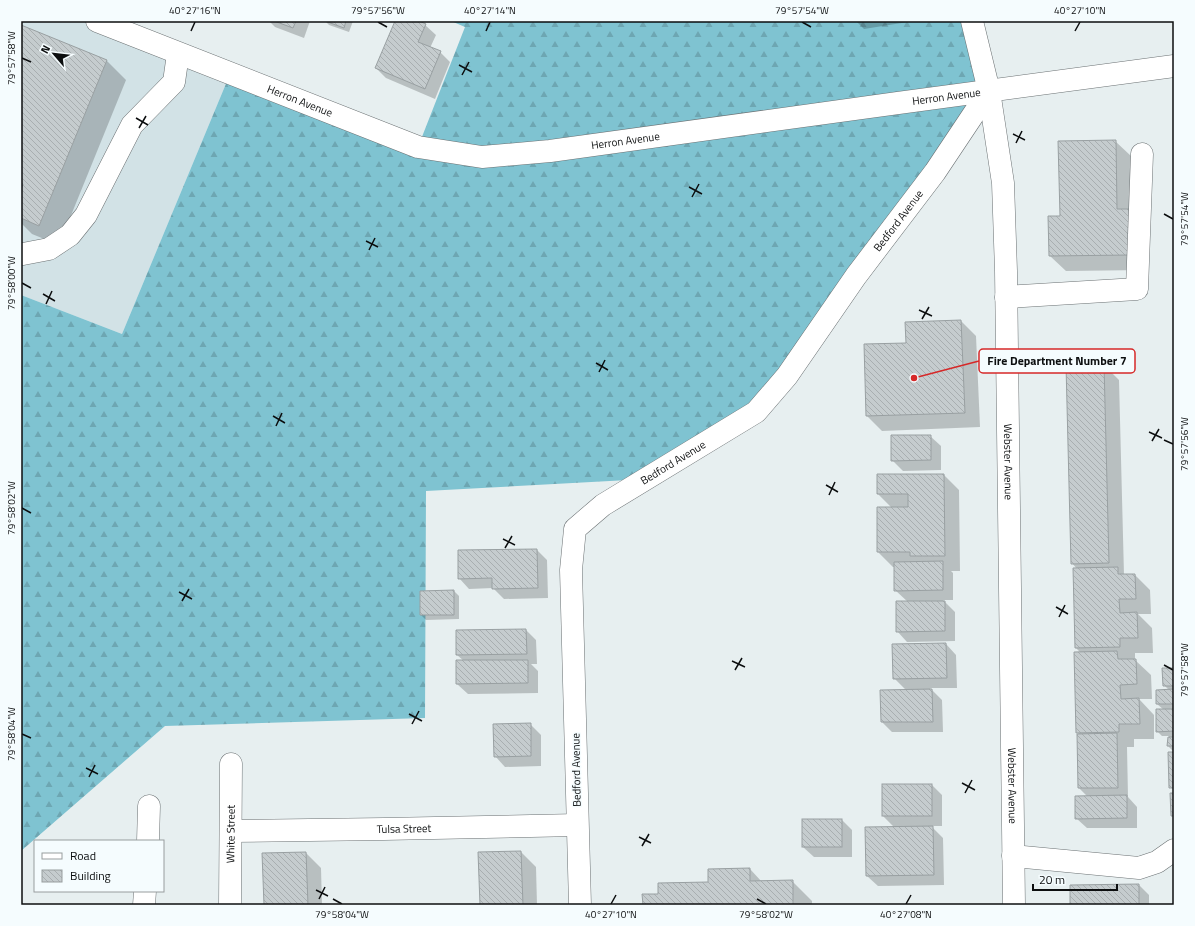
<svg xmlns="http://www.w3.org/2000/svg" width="1195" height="926" viewBox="0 0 1195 926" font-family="'Titillium Web',sans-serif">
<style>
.built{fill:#d2e2e6}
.forest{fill:url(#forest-firs)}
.shadow{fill:#0003}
.building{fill:url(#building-back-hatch);stroke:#99a0a2}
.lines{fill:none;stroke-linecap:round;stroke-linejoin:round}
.minor-casing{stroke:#6b7173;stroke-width:23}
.major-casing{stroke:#6b7173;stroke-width:23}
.minor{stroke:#fff;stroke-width:22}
.major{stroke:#fff;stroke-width:22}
.ticks{fill:none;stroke:#0c0e0f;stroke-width:1.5}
.labels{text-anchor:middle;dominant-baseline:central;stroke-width:3;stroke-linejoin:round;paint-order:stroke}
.street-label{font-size:11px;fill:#0c0e0f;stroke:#f5fcfe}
.leader{fill:none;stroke:#d62828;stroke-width:1.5}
.callout-dot{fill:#d62828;stroke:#f5fcfe;stroke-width:1.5}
.callout{fill:#f5fcfe;stroke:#d62828;stroke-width:1.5}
.callout-label{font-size:12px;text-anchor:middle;font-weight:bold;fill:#0c0e0f}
.neatline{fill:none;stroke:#0c0e0f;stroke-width:1.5}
.ticks-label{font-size:10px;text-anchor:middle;fill:#0c0e0f}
</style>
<defs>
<pattern id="forest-firs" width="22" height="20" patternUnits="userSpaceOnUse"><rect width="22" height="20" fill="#7fc3d1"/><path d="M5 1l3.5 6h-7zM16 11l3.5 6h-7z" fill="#6da6b2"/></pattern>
<pattern id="building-back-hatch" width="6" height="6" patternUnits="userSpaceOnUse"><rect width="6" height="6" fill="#c5ccce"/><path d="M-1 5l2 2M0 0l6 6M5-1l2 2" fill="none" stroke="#a8aeb0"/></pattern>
</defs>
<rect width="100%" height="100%" fill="#e7eff0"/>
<!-- built -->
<path class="built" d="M21 21H97L230 74 122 334 21 295Z"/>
<!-- forest -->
<path class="forest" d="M451 21H972L989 91 787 376 647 479 426 491 425 718 165 726 21 851V295L122 334 230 74 418 147 465 27Z"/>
<!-- shadow -->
<g class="shadow">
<path d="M269 21H310L304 38 275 27Z"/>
<path d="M325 21H353L349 32 329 25Z"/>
<path d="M396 21H417L425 25 436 35 430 48 440 52 450 62 435 99 386 78 376 68Z"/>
<path d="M856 21H914L864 29Z"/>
<path d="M21 26 106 60 126 80 59 245 32 234 21 223Z"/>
<path d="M1115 141 1131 156 1132 213 1145 270 1066 271 1050 256 1049 217H1061Z"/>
<path d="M961 321 976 336 980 427 882 431 867 416 907 344Z"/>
<path d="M1104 365 1119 380 1124 575H1135L1150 590 1151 614H1138L1152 628 1153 653H1135V660L1151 675 1152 699H1139L1154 715V739H1134V747H1127L1128 797 1137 807V828H1087L1076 818 1088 797 1079 788 1080 735 1077 732 1081 653 1076 648 1077 569 1072 563Z"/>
<path d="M930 436 941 446V470L903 471 892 460Z"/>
<path d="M878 475H944L959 490 960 571H951L953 573V600H943L955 612V641L907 642 897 631 908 602 895 590V567H893L878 552 892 508 878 494Z"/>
<path d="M537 550 547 560 548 598 504 599 493 588 469 589 459 578Z"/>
<path d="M454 591 459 596V619L426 620 421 615Z"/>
<path d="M526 630 536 640 537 664H531L538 671V693L468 694 457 684 464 661 457 655Z"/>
<path d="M946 644 956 655 957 688H930L942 700 943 732H892L882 722 906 690 894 678Z"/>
<path d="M1174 669V751H1173L1168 746 1169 736H1162L1157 731 1164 710 1157 704 1169 690 1164 685Z"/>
<path d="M530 724 541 735V766L505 767 495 756Z"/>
<path d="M883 785H932L942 795V826H931L943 838 944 885 878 886 867 876 866 828H895L883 816Z"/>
<path d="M803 820H842L852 830V857H814L803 847Z"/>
<path d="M521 852 536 867 537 905H481Z"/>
<path d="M306 853 321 868 322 905H265Z"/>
<path d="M750 869 762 882 792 881 812 901V905H644L659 895 709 883Z"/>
<path d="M1139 885 1149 895V905H1071Z"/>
</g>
<!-- building -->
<g class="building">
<path d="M274 21H296L293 28Z"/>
<path d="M325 21H346L344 28Z"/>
<path d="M395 21H419L426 24 418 42 441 51 425 89 375 68Z"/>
<path d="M21 25 107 60 39 226 21 218V190L23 184 21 183Z"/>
<path d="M1116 140 1117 209H1129L1130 255 1049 256 1048 216H1060L1058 141Z"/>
<path d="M961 320 965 413 866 416 864 344 906 343 905 322Z"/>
<path d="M1104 364 1109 563 1071 564 1066 365Z"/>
<path d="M891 435H931V460L891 461Z"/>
<path d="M877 474H944L945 556H910V552H877V507H908V494H877Z"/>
<path d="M537 549 538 588 492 589V578L458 579V550Z"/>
<path d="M943 561V590L894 591V562Z"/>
<path d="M1118 567V574H1135L1136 599H1119L1120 613 1137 612 1138 638H1120V647L1075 648 1073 568Z"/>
<path d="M454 590V615H420V591Z"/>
<path d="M896 601H945V631L896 632Z"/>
<path d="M526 629 527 654 456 655V630Z"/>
<path d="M946 643 947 678 893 679 892 644Z"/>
<path d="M1117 651 1118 659H1136L1137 684 1120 685 1121 699 1139 698 1140 724H1119V732L1076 733 1074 652Z"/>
<path d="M456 660H528V683L456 684Z"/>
<path d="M1162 668H1174V686H1163Z"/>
<path d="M932 689 933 722H881L880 690Z"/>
<path d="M1174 689V704H1156V690Z"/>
<path d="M1156 709H1174V731L1156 732Z"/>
<path d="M531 723V756L494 757 493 724Z"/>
<path d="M1117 733 1118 788H1078L1077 734Z"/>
<path d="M1168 737H1174V746H1167Z"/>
<path d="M1168 752H1174V788H1169Z"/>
<rect x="882" y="784" width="50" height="32"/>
<path d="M1170 793H1174V816H1171Z"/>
<path d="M1127 795V818L1075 819V796Z"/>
<rect x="802" y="819" width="40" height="28"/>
<path d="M933 826 934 875 866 876 865 827Z"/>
<path d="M521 851 523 905H480L478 852Z"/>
<path d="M306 852 308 905H264L262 853Z"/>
<path d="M750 868V881L793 880V905H643L642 894H658V883L708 882V869Z"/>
<path d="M1139 884V905H1070V885Z"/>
</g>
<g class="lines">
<defs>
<g id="minor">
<path id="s1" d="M972 21 989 91 1003 183 1006 271 1014 905"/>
<path d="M23 254 49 249 70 235 86 215 132 125 174 82 178 54"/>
<path d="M1006 297 1137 289 1142 154"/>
<path id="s2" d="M231 831 384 829 577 825"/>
<path d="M148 841 149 806"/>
<path d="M1013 856 1139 868 1157 862 1174 850"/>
<path d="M144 905 145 891"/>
<path id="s3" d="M230 905 231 764"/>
<path id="s4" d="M580 905 571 570 575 529 603 505 756 412 787 376 856 276 935 172 989 91"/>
</g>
<g id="major">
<path id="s5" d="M97 21 418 147 482 157 550 151 898 103 1174 66"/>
</g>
</defs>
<!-- minor casing -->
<use href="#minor" class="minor-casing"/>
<!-- major casing -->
<use href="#major" class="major-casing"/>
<!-- minor -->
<use href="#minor" class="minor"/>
<!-- major -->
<use href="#major" class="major"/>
</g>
<!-- ticks -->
<path class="ticks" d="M378 22 387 27M802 22 811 27M191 31 195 22M486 31 490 22M1075 31 1080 22M22 58 31 62M459 65 472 72M462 75 469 62M136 118 148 125M139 128 146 116M1013 134 1025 140M1016 143 1022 131M689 187 702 194M692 197 699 184M1164 214 1173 219M366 241 378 247M369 250 375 238M22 283 31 288M43 294 55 301M46 304 52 291M919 310 932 316M922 319 929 307M596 363 608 370M599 372 605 360M273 416 285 423M276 426 282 413M1149 432 1162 438M1164 440 1173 444M1152 441 1159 429M826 485 838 492M829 495 835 482M22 508 31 513M503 539 515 545M505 548 512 536M179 592 192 599M182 601 189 589M1056 607 1068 614M1059 617 1065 605M732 661 745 667M1164 665 1173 670M735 670 742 658M409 714 422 721M412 724 419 711M22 734 31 738M86 768 98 774M89 777 95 765M962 783 975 790M965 793 972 780M639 837 651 843M642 846 649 834M316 890 328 896M319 899 325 887M333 899 342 904M757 899 766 904M611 904 616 895M906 904 911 895"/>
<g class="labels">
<!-- street labels -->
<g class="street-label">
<text stroke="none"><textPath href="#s5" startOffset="878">Herron Avenue</textPath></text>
<text stroke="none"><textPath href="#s5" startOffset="218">Herron Avenue</textPath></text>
<text stroke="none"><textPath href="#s5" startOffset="554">Herron Avenue</textPath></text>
<text stroke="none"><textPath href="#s4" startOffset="831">Bedford Avenue</textPath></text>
<text stroke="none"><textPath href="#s1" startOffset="444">Webster Avenue</textPath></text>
<text stroke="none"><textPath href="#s4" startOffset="495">Bedford Avenue</textPath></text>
<text transform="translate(576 770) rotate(-91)">Bedford Avenue</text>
<text stroke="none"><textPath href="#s1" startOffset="768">Webster Avenue</textPath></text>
<text stroke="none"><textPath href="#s2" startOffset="173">Tulsa Street</textPath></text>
<text stroke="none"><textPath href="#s3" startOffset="71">White Street</textPath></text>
</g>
</g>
<!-- callouts -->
<path class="leader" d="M914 378L979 361"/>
<circle class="callout-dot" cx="914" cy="378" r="4"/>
<rect class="callout" x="979" y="349" width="156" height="24" rx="4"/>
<g class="callout-label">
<text x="1057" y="365">Fire Department Number 7</text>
</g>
<!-- border -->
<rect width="1195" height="926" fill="none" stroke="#f5fcfe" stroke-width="44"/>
<!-- legend -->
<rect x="34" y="840" width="130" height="52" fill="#f5fcfe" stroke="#989d9e"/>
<rect x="42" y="853" width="20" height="6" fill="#ffffff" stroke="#989d9e"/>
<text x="70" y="860" font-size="12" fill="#0c0e0f">Road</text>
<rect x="42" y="870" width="20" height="12" fill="url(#building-back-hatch)" stroke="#989d9e"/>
<text x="70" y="880" font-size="12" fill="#0c0e0f">Building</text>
<!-- north arrow -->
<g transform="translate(54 54) rotate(298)" stroke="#f5fcfe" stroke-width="3" paint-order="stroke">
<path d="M0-3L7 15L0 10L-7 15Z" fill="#0c0e0f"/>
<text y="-6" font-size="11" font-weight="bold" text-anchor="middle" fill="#0c0e0f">N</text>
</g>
<!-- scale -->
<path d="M1033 884v6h84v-6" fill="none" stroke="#0c0e0f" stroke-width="2"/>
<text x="1039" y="884" font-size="12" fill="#0c0e0f" stroke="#f5fcfe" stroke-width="3" paint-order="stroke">20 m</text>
<rect x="22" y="22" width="1151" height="882" class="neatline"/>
<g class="ticks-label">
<text x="195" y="14">40°27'16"N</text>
<text x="378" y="14">79°57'56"W</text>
<text x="490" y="14">40°27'14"N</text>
<text x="802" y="14">79°57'54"W</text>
<text x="1080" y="14">40°27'10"N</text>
<text transform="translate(11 58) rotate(-90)" y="4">79°57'58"W</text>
<text transform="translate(1184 219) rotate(-90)" y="4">79°57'54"W</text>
<text transform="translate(11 283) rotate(-90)" y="4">79°58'00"W</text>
<text transform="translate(1184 444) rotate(-90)" y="4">79°57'56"W</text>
<text transform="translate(11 508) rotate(-90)" y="4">79°58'02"W</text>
<text transform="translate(1184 670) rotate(-90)" y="4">79°57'58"W</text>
<text transform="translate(11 734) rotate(-90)" y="4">79°58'04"W</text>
<text x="342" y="918">79°58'04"W</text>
<text x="611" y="918">40°27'10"N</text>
<text x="766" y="918">79°58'02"W</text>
<text x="906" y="918">40°27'08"N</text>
</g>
</svg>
